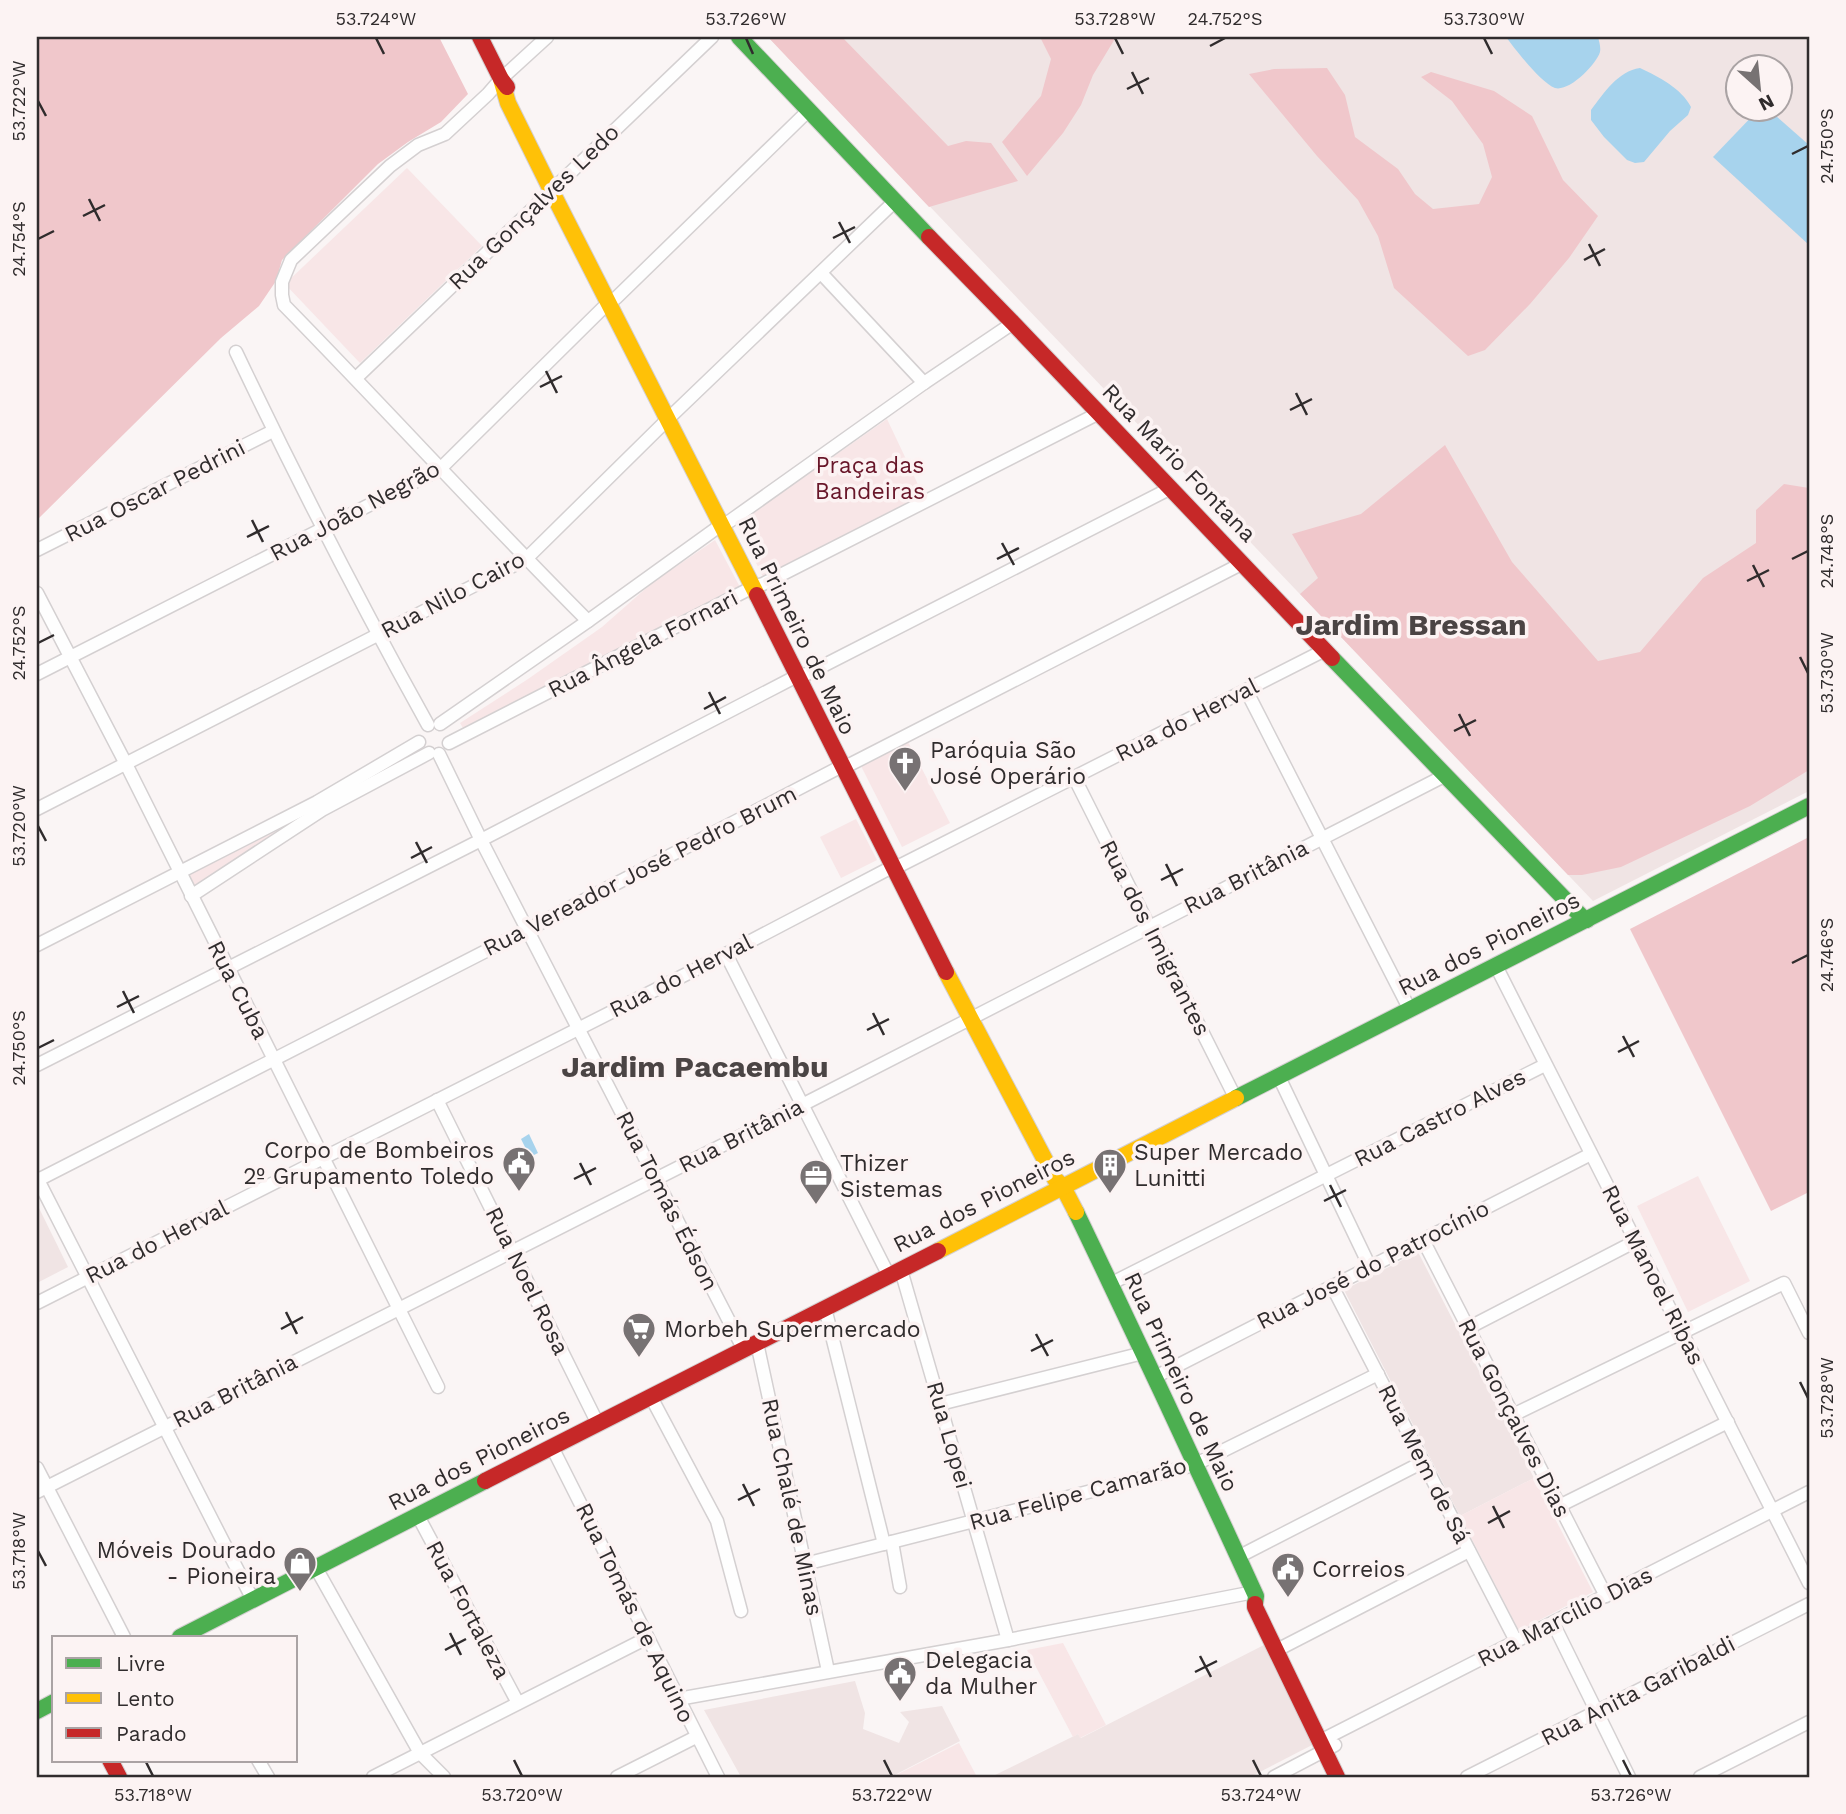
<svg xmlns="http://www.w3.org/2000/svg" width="1846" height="1814" viewBox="0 0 1846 1814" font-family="'Work Sans',sans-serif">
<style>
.built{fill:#f0e4e4;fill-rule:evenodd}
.green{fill:#f8e6e7}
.forest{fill:#f0c7cb}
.water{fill:#a7d3ed}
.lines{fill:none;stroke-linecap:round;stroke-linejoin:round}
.street-casing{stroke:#d4d0d1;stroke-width:15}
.fast-casing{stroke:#d4d0d1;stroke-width:18}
.slow-casing{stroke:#d4d0d1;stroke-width:18}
.jam-casing{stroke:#d4d0d1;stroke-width:18}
.street{stroke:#fefefe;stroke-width:12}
.fast{stroke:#4caf50;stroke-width:16}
.slow{stroke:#ffc107;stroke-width:16}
.jam{stroke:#c62828;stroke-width:16}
.ticks{fill:none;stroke:#302c2d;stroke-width:2.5}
.labels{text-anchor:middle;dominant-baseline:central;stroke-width:7;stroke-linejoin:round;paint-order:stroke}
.street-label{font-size:23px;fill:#302c2d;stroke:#fcf3f3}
.park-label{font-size:23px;fill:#681629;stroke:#fcf3f3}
.poi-label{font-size:23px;fill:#302c2d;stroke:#fcf3f3;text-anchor:start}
.district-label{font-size:30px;font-weight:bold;fill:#4b4444;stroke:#fcf3f3}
.neatline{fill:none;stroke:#302c2d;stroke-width:2.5}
.ticks-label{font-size:18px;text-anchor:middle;fill:#302c2d}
</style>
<rect width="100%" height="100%" fill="#faf5f5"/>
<!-- built -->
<g class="built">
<path d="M768 37H1809V791L1593 901ZM1738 66H1780V108H1738Z"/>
<path d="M37 1204 68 1267 37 1283Z"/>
<path d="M1418 1252 1534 1478 1460 1516 1344 1290Z"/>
<path d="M1264 1645 1314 1744 1250 1777H991L1078 1734 1081 1738Z"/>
<path d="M855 1681 865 1713 863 1729 899 1743 909 1722 900 1712 942 1706 960 1741 891 1777H741L704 1710Z"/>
</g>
<!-- green -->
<g class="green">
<path d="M407 168 482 246 360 363 285 284Z"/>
<path d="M887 419 923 495 763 577 737 524Z"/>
<path d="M715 540 741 589 466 733 460 723 528 679 602 627 652 583Z"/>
<path d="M908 742 950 823 902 847 861 766Z"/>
<path d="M856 819 877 860 841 878 820 837Z"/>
<path d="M280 829 196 888 189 874Z"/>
<path d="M1698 1176 1750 1281 1688 1312 1637 1206Z"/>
<path d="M1534 1478 1593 1592 1519 1631 1460 1516Z"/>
<path d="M1063 1643 1106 1725 1080 1738 1078 1734 1073 1737 1027 1650Z"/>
<path d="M959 1743 977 1777H892Z"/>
</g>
<!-- forest -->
<g class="forest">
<path d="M37 37H439L468 94 441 122 408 142 378 164 282 260 276 281 259 306 221 338 37 520Z"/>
<path d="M768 37H842L948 146 966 141 991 143 1018 181 929 207Z"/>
<path d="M1040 37H1116L1093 75 1081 105 1063 133 1027 176 1002 142 1041 96 1051 59Z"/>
<path d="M1327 68 1345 95 1355 137 1398 169 1415 194 1433 209 1479 204 1492 177 1483 144 1452 101 1421 77 1431 72 1494 91 1532 116 1563 180 1598 216 1569 258 1530 304 1485 350 1468 356 1394 288 1378 236 1358 200 1317 156 1249 74 1274 69Z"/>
<path d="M1445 445 1512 562 1598 661 1640 652 1703 578 1756 543V510L1784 484 1809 488V770L1750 806 1621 867 1582 875H1568L1300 594 1318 578 1292 534 1361 514Z"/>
<path d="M1809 837V1192L1771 1211 1630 929Z"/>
</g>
<!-- water -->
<g class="water">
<path d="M1506 37H1598C1599 41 1601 47 1600 52 1596 65 1569 92 1555 88 1541 83 1515 49 1506 37Z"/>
<path d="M1640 68C1659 77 1681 88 1691 107L1688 115 1670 131 1644 162 1635 163 1627 160 1604 137 1591 120V110C1604 93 1618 71 1640 68Z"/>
<path d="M1759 109H1768L1809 145V245L1713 157Z"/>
<path d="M529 1134 538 1153 530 1157 521 1139Z"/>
</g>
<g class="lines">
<defs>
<g id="street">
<path d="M547 37 501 79 488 94 445 134 418 145 390 166 291 260 282 282V295L284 305C387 410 485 518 588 621"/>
<path d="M821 273 924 383"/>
<path d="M236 352C296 478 360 603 428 725"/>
<path d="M356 378 712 37"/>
<path d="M37 550 273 431"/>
<path d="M37 593 126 764 438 1387"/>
<path d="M37 674 440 469 609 302 616 298 809 110"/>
<path d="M1246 690 1410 1010"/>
<path d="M440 724 588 621 721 525 730 521 924 383 1013 323"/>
<path d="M449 743 753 587 763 584 1099 413"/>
<path d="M439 754 481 840 744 1350"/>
<path d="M1074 777 1236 1099"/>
<path d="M37 809 526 559 668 419 894 202"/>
<path d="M191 896 322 810 429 753"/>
<path d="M37 945 317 802 419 742"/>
<path d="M726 954 889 1276"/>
<path d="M1496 966 1809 1583"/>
<path d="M37 1065 481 840 797 676 807 674 1171 488"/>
<path d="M1279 1077 1370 1267"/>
<path d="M437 1100 598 1424"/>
<path d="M37 1178 253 1600"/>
<path d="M38 1180 527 930 842 766 851 764 1243 563"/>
<path d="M1423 1240 1606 1596"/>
<path d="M901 1270 1008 1640"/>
<path d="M1110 1284 1545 1065"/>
<path d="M1332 1286 1516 1641"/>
<path d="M37 1303 726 954 892 867 901 865 1325 650"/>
<path d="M825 1308 884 1544"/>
<path d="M1468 1328 1636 1241"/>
<path d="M757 1343 828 1671"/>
<path d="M1155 1377 1591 1154"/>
<path d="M651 1397 717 1521 741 1611"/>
<path d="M940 1404 1143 1353"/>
<path d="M1513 1415 1784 1283 1809 1333"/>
<path d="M552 1447 718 1777"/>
<path d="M37 1468 124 1637"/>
<path d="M37 1492 802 1105 1444 776"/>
<path d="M1559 1506 1728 1422"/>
<path d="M418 1516 518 1703"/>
<path d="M892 1542 900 1587"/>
<path d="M1238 1557 1423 1462"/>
<path d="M805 1564 1194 1465 1378 1374"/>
<path d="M316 1568 420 1753 444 1777"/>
<path d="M1553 1623 1629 1777"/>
<path d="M1277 1650 1469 1551"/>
<path d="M678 1699 1008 1640 1254 1592"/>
<path d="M1320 1741 1809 1492"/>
<path d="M258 1760 268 1777"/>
<path d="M373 1777 647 1638"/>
<path d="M617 1777 696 1737"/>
<path d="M1274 1777 1335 1745"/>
<path d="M1467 1777 1809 1604"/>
<path d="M1700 1777 1809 1722"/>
</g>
<g id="fast">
<path d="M739 37 929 237"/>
<path d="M1332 658 1582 917 1587 920"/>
<path d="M1236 1098 1809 806"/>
<path d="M1076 1212C1137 1339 1197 1467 1256 1596L1255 1604"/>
<path d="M180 1637 485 1481"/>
<path d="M37 1711 54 1702"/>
</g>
<g id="slow">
<path d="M501 79 508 103 551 190 757 595"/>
<path d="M946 972 1055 1179 1063 1187 1076 1212"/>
<path d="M938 1251 1236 1098"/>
</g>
<g id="jam">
<path d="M480 37 501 79 507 87"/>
<path d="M929 237 1013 323 1332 658"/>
<path d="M757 595 946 972"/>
<path d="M485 1481 938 1251"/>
<path d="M1255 1604V1607L1337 1777"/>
<path d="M110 1760 119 1777"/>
</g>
</defs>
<!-- street casing -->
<use href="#street" class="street-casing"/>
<!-- fast casing -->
<use href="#fast" class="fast-casing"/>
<!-- slow casing -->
<use href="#slow" class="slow-casing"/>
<!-- jam casing -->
<use href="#jam" class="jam-casing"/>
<!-- street -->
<use href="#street" class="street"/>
<!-- fast -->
<use href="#fast" class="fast"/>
<!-- slow -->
<use href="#slow" class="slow"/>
<!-- jam -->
<use href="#jam" class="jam"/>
</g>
<!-- ticks -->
<path class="ticks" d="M376 38 384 54M746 38 753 54M1115 38 1123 54M1484 38 1492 54M1210 46 1225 38M1132 72 1143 94M1127 89 1149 78M38 101 46 116M1792 154 1808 146M89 199 100 221M83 216 105 205M839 222 850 243M833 238 855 227M38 239 54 231M1589 244 1600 266M1584 260 1605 249M546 371 557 393M540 387 562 376M1296 393 1307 415M1290 410 1312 399M252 520 263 542M247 537 269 526M1002 543 1014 565M997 559 1019 548M1792 559 1808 551M1753 565 1764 587M1747 581 1769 570M38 643 54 635M1800 657 1808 673M709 692 720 714M704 709 726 697M1459 714 1470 736M1454 731 1476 720M38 826 46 841M416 842 427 863M411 858 432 847M1166 864 1177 886M1161 880 1183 869M1792 963 1808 955M123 991 134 1013M117 1007 139 996M873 1013 884 1035M867 1030 889 1019M1623 1036 1634 1057M38 1048 54 1040M1618 1052 1639 1041M580 1163 591 1185M574 1179 596 1168M1330 1185 1341 1207M1324 1201 1346 1190M286 1312 297 1334M281 1329 303 1317M1036 1334 1048 1356M1031 1351 1053 1340M1800 1382 1808 1398M743 1484 754 1506M738 1500 760 1489M1493 1506 1504 1528M1488 1523 1510 1511M38 1551 46 1566M450 1633 461 1655M445 1650 466 1639M1200 1656 1211 1677M1195 1672 1217 1661M145 1760 153 1776M514 1760 522 1776M884 1760 892 1776M1253 1760 1261 1776M1623 1760 1631 1776"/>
<!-- icons -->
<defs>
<symbol id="church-pin" viewBox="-11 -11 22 30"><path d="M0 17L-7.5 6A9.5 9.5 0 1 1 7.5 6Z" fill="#777273" stroke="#fcf3f3"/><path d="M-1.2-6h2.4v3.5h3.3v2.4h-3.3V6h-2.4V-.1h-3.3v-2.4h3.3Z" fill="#fff"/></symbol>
<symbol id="civic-pin" viewBox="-11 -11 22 30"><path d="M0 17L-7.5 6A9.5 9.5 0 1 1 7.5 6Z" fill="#777273" stroke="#fcf3f3"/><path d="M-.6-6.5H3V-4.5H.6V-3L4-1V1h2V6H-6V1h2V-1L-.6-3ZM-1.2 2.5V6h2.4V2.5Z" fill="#fff"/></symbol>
<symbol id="building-pin" viewBox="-11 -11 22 30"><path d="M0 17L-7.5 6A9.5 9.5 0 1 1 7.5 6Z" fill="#777273" stroke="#fcf3f3"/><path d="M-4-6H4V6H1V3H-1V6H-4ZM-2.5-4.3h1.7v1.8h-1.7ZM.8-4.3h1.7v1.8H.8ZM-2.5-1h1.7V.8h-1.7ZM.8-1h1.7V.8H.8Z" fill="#fff"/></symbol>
<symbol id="office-pin" viewBox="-11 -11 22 30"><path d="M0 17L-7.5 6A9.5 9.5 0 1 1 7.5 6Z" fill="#777273" stroke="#fcf3f3"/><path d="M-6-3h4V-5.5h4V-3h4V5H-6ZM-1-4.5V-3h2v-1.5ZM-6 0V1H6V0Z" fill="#fff"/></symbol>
<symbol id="supermarket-pin" viewBox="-11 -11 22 30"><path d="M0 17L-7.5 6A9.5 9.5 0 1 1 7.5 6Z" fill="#777273" stroke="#fcf3f3"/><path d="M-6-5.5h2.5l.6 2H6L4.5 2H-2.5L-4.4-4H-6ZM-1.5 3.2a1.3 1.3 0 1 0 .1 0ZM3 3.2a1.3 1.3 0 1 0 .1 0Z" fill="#fff"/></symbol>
<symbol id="shop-pin" viewBox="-11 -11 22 30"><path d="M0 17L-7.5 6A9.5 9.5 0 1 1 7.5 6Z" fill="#777273" stroke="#fcf3f3"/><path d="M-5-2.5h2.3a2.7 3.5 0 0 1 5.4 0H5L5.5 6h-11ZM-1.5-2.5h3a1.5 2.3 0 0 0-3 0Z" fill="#fff"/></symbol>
</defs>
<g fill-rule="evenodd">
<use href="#church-pin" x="886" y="744" width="38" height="52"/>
<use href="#civic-pin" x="500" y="1144" width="38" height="52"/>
<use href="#building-pin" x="1091" y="1146" width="38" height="52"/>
<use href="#office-pin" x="797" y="1157" width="38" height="52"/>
<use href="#supermarket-pin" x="620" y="1310" width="38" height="52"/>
<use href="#shop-pin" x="281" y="1544" width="38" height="52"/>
<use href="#civic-pin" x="1269" y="1550" width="38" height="52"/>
<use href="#civic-pin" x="881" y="1654" width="38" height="52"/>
</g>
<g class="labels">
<!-- street labels -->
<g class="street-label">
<text transform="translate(534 207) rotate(-44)">Rua Gonçalves Ledo</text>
<text transform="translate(1179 463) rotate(46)">Rua Mario Fontana</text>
<text transform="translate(155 491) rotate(-27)">Rua Oscar Pedrini</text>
<text transform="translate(355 511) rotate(-28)">Rua João Negrão</text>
<text transform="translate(453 595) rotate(-28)">Rua Nilo Cairo</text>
<text transform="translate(797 626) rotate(64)">Rua Primeiro de Maio</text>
<text transform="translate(643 644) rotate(-27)">Rua Ângela Fornari</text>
<text transform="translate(1187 720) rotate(-27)">Rua do Herval</text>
<text transform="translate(640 871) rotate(-27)">Rua Vereador José Pedro Brum</text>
<text transform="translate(1246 877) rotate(-27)">Rua Britânia</text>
<text transform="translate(1155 938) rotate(63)">Rua dos Imigrantes</text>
<text transform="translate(1489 944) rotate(-27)">Rua dos Pioneiros</text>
<text transform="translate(681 976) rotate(-27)">Rua do Herval</text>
<text transform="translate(238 990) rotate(63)">Rua Cuba</text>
<text transform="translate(1440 1118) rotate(-27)">Rua Castro Alves</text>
<text transform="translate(741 1136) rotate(-27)">Rua Britânia</text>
<text transform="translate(667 1201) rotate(63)">Rua Tomás Édson</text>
<text transform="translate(984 1201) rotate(-27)">Rua dos Pioneiros</text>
<text transform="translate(157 1242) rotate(-27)">Rua do Herval</text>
<text transform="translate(1373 1265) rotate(-27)">Rua José do Patrocínio</text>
<text transform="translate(1653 1275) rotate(63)">Rua Manoel Ribas</text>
<text transform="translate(527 1281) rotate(64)">Rua Noel Rosa</text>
<text transform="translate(1181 1382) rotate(65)">Rua Primeiro de Maio</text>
<text transform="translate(235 1391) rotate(-27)">Rua Britânia</text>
<text transform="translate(1514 1418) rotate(63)">Rua Gonçalves Dias</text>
<text transform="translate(949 1435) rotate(74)">Rua Lopei</text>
<text transform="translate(479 1459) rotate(-27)">Rua dos Pioneiros</text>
<text transform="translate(1424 1464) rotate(63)">Rua Mem de Sá</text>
<text transform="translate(1078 1494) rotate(-15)">Rua Felipe Camarão</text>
<text transform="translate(792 1507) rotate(78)">Rua Chalé de Minas</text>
<text transform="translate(468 1610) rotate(62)">Rua Fortaleza</text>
<text transform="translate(635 1613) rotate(64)">Rua Tomás de Aquino</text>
<text transform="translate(1565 1617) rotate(-27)">Rua Marcílio Dias</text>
<text transform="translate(1638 1691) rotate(-27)">Rua Anita Garibaldi</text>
</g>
<!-- park labels -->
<g class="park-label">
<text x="870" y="465">Praça das<tspan x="870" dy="26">Bandeiras</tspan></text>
</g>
<!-- poi labels -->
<g class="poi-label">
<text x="930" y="750">Paróquia São<tspan x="930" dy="26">José Operário</tspan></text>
<text x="494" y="1150" text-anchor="end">Corpo de Bombeiros<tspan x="494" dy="26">2º Grupamento Toledo</tspan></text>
<text x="1134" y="1152">Super Mercado<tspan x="1134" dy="26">Lunitti</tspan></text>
<text x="840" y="1163">Thizer<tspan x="840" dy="26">Sistemas</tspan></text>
<text x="664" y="1329">Morbeh Supermercado</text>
<text x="276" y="1550" text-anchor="end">Móveis Dourado<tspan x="276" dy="26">- Pioneira</tspan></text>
<text x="1312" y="1569">Correios</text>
<text x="925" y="1660">Delegacia<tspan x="925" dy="26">da Mulher</tspan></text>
</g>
<!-- district labels -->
<g class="district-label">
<text x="1411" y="624">Jardim Bressan</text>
<text x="695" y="1066">Jardim Pacaembu</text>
</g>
</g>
<!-- border -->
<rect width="1846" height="1814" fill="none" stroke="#fcf3f3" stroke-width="77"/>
<!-- legend -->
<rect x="52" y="1636" width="245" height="126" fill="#fcf3f3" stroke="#aaa3a4" stroke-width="2"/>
<rect x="66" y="1658" width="35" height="10" fill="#4caf50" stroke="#aaa3a4" stroke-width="2"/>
<text x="116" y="1671" font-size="21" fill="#302c2d">Livre</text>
<rect x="66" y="1693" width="35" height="10" fill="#ffc107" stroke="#aaa3a4" stroke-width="2"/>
<text x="116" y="1706" font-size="21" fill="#302c2d">Lento</text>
<rect x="66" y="1728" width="35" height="10" fill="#c62828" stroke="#aaa3a4" stroke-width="2"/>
<text x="116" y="1741" font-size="21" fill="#302c2d">Parado</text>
<!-- north arrow -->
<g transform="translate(1759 88) rotate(153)"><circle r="33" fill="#fcf3f3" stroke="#aaa3a4" stroke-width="2"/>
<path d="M0-5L12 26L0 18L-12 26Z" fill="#777273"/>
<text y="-10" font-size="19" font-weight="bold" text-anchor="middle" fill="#302c2d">N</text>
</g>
<rect x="38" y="38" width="1770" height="1738" class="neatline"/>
<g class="ticks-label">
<text x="376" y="25">53.724°W</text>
<text x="746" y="25">53.726°W</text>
<text x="1115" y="25">53.728°W</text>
<text x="1225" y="25">24.752°S</text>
<text x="1484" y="25">53.730°W</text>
<text transform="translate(19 101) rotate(-90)" y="6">53.722°W</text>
<text transform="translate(1827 146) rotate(-90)" y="6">24.750°S</text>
<text transform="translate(19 239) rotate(-90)" y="6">24.754°S</text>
<text transform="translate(1827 551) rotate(-90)" y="6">24.748°S</text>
<text transform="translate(19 643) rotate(-90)" y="6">24.752°S</text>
<text transform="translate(1827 673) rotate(-90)" y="6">53.730°W</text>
<text transform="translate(19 826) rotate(-90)" y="6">53.720°W</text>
<text transform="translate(1827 955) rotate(-90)" y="6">24.746°S</text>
<text transform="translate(19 1048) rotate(-90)" y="6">24.750°S</text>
<text transform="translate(1827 1398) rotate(-90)" y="6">53.728°W</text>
<text transform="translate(19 1551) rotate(-90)" y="6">53.718°W</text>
<text x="153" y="1801">53.718°W</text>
<text x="522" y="1801">53.720°W</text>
<text x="892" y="1801">53.722°W</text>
<text x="1261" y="1801">53.724°W</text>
<text x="1631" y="1801">53.726°W</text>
</g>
</svg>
